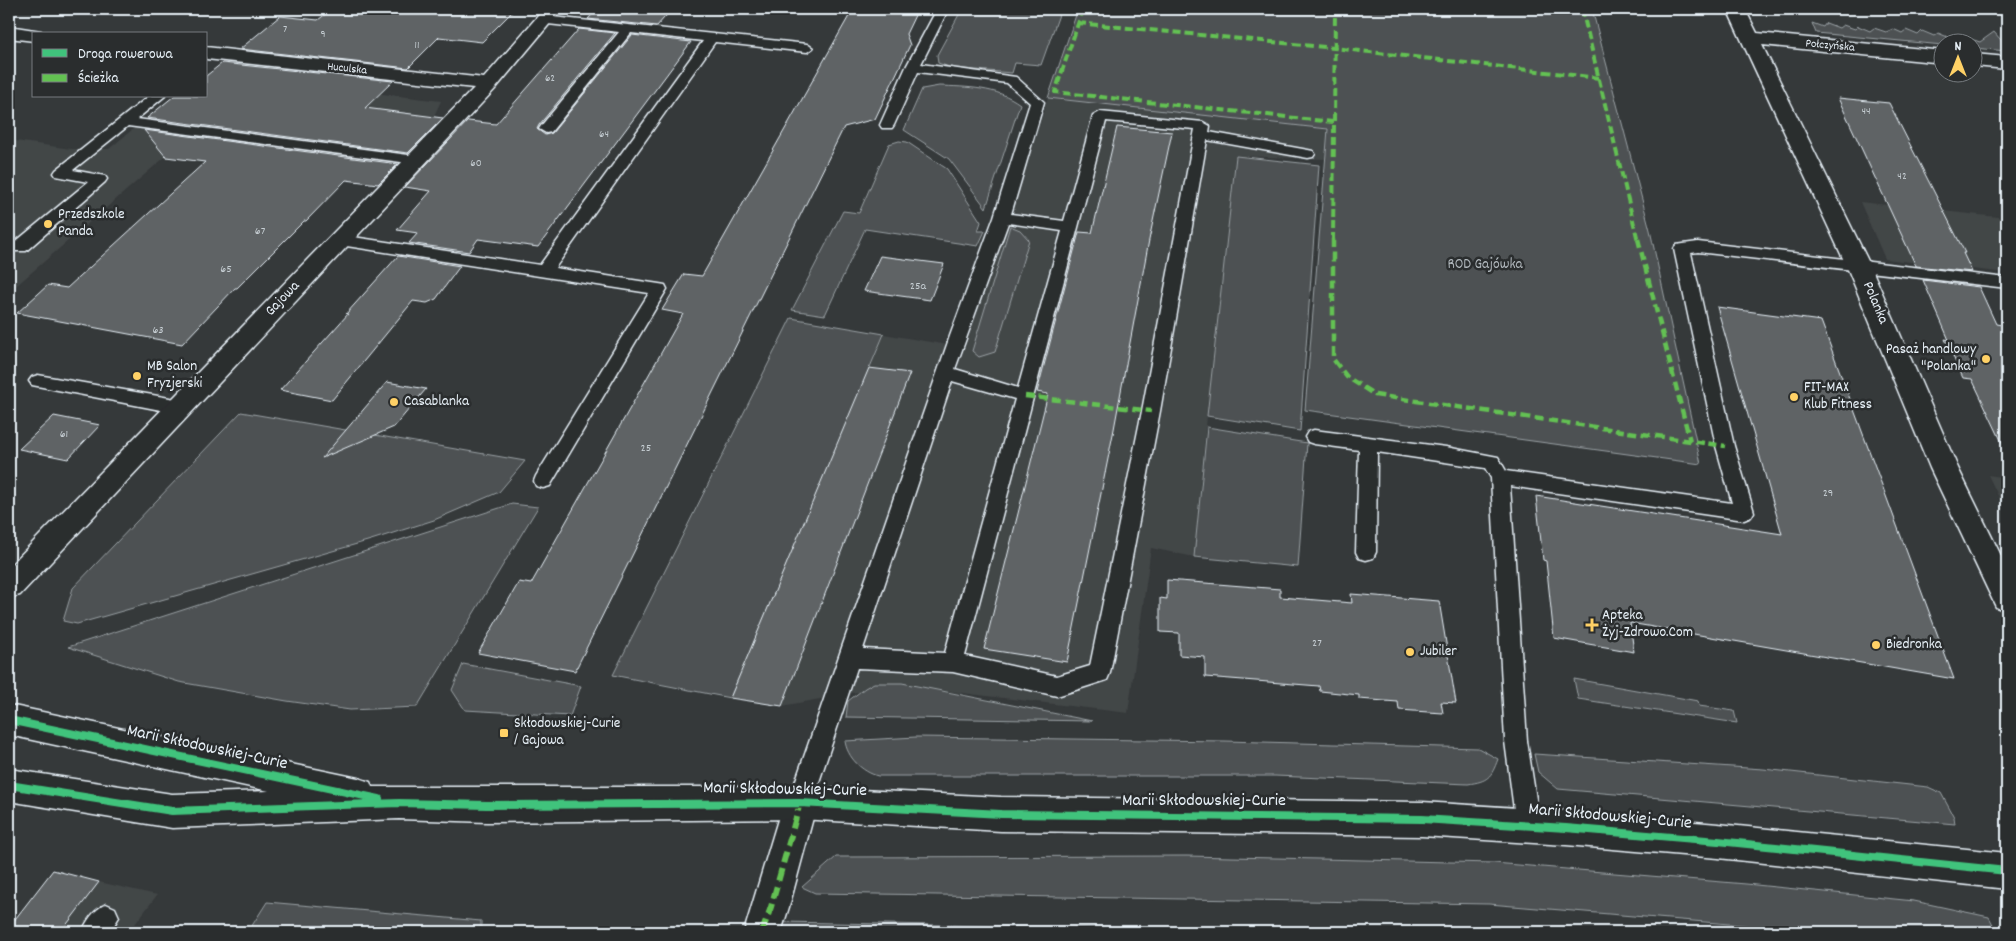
<svg xmlns="http://www.w3.org/2000/svg" width="2016" height="941" viewBox="0 0 2016 941" font-family="Dekko,sans-serif">
<style>
.built{fill:#424647}
.green{fill:#4d5152;stroke:#9aa1a5}
.building{fill:#5f6365;stroke:#e8f1f8}
.lines{fill:none;stroke-linecap:round;stroke-linejoin:round}
.lane-casing{stroke:#e8f1f8;stroke-width:3}
.street-casing{stroke:#e8f1f8;stroke-width:3}
.secondary-casing{stroke:#e8f1f8;stroke-width:3}
.lane{fill:#2a2d2e;fill-rule:evenodd}
.street{fill:#2a2d2e;fill-rule:evenodd}
.secondary{fill:#2a2d2e;fill-rule:evenodd}
.quiet-far2{stroke:#63c152;stroke-width:4;stroke-dasharray:8 4;stroke-linecap:butt}
.quiet-far1{stroke:#63c152;stroke-width:4.5;stroke-dasharray:9 4.5;stroke-linecap:butt}
.quiet{stroke:#63c152;stroke-width:6;stroke-dasharray:12 6;stroke-linecap:butt}
.cycleway-casing{stroke:#2a2d2e;stroke-width:11}
.cycleway{stroke:#40c37c;stroke-width:8}
.poi-dot{fill:#ffd166;stroke:#2a2d2e;stroke-width:2}
.labels{text-anchor:middle;dominant-baseline:central;stroke-width:5;stroke-linejoin:round;paint-order:stroke}
.far-number-label{font-size:11px;fill:#c6ced3}
.far-street-label{font-size:12px;fill:#e8f1f8;stroke:#2a2d2e}
.number-label{font-size:12px;fill:#c6ced3}
.poi-label{font-size:15px;fill:#e8f1f8;stroke:#2a2d2e;text-anchor:start}
.park-label{font-size:15px;fill:#b2b9be;stroke:#2a2d2e}
.street-label{font-size:15px;fill:#e8f1f8;stroke:#2a2d2e}
.near-street-label{font-size:18px;fill:#e8f1f8;stroke:#2a2d2e}
</style>
<rect width="100%" height="100%" fill="#35393a"/>
<filter id="ink" filterUnits="userSpaceOnUse"><feTurbulence type="fractalNoise" baseFrequency=".02" numOctaves="2"/><feDisplacementMap in="SourceGraphic" scale="10" xChannelSelector="R" yChannelSelector="G"/><feConvolveMatrix kernelMatrix="1 2 1 2 8 2 1 2 1" color-interpolation-filters="sRGB"/></filter>
<g filter="url(#ink)">
<!-- built -->
<g class="built">
<path d="M206 73 441 101 434 116 372 183 165 157 9 292V140L71 149H109L173 96H206Z"/>
<path d="M1048 98 1328 129 1325 159 1236 156 1207 416 1194 557 1151 548 1128 713 896 685 782 706 730 698 884 334 965 348Z"/>
<path d="M1860 202 2007 218V273L1885 259Z"/>
<path d="M1988 475 2007 478V514Z"/>
<path d="M53 870 99 882 157 895 129 932H9V927Z"/>
</g>
<!-- green -->
<g class="green">
<path d="M962 9H1061L1041 65 1015 63 1012 73 952 68 938 63 937 55Z"/>
<path d="M1078 9H1592L1650 230 1701 464 1305 410 1328 129 1048 98Z"/>
<path d="M1812 23 1823 27 1826 23 1839 28 1843 25 1855 29 1858 26 1870 31 1874 28 1886 32 1893 29 1902 33 1906 30 1918 35 1922 31 1934 36 1938 33 1950 38 1953 35 1965 40 1968 38 1980 42 1994 32 2007 47V51L1974 48V42H1944L1943 45 1816 33Z"/>
<path d="M939 86C967 87 997 87 1020 104L986 208 949 159 904 130 922 89Z"/>
<path d="M899 141 907 142 947 169 981 222 978 231H985L978 246 865 229 825 315 792 310 843 211 859 213 889 144Z"/>
<path d="M1236 156 1319 165 1300 431 1207 416Z"/>
<path d="M1010 226 1020 230 1029 240 995 352 979 357 972 351Z"/>
<path d="M791 318 884 334 730 698 613 675Z"/>
<path d="M241 412 525 461 499 492 434 520 371 540 77 624 63 621 73 588Z"/>
<path d="M1207 427 1307 443 1298 567 1194 557Z"/>
<path d="M512 504 538 507 417 707 350 710 287 701 179 682 68 647Z"/>
<path d="M463 664 581 686 570 716 465 710 452 690Z"/>
<path d="M1574 679 1698 701 1699 706 1734 711 1737 723 1578 699Z"/>
<path d="M874 683H902L1092 721 846 717 848 701 865 688Z"/>
<path d="M916 737 1225 741 1478 748 1498 759C1491 778 1488 781 1468 784L1275 776H878C862 772 847 757 845 741Z"/>
<path d="M1534 754 1763 769 1928 787 1941 793 1954 817 1955 824 1558 789 1538 772Z"/>
<path d="M1187 856 1494 863 1746 884 1914 901 1989 917 1997 932H1825L1489 904 815 893 802 887 836 857Z"/>
<path d="M267 902 481 921V932H248Z"/>
<path d="M782 922 1296 932H778Z"/>
</g>
<!-- building -->
<g class="building">
<path d="M332 9H515L482 42 439 37 408 68 240 49 280 16 318 20Z"/>
<path d="M597 9H672L657 26 588 19Z"/>
<path d="M853 9H918L906 34 910 45 875 119 844 127 575 671 478 653 519 582 531 584 683 314 662 310 684 274 702 276Z"/>
<path d="M579 29 615 33 539 125 537 129 545 135 552 133 632 35 691 42 538 247 478 239 469 252 409 243 418 233 397 230 431 191 405 187 468 121 496 124Z"/>
<path d="M222 63 393 81 365 108 443 118 408 153 147 118 174 96H206V76Z"/>
<path d="M1838 98 1889 103 1965 253H1963L1972 272 1916 266Z"/>
<path d="M1117 127 1172 132 1149 240 1114 429 1067 662 984 649 1048 394 1037 392 1079 232 1092 233Z"/>
<path d="M144 130 398 164 378 184 346 180 306 221H304L237 288H235L182 344 17 313 48 285 67 288 205 162 166 157Z"/>
<path d="M398 256 460 266 436 299 427 303 413 301 332 400 280 390 348 314H346Z"/>
<path d="M880 256 944 264 930 300 864 291Z"/>
<path d="M1923 280 1979 287 1996 324 2007 326V453L1972 379 1963 378 1945 339 1949 340Z"/>
<path d="M1717 307 1821 321 1954 679 1630 623 1634 652 1554 638 1546 561 1543 560 1536 496 1782 534Z"/>
<path d="M869 368 910 373 782 706 730 698Z"/>
<path d="M387 382 426 389 394 427 322 458Z"/>
<path d="M54 416 100 425 68 459 19 449Z"/>
<path d="M1167 580 1280 589V597L1352 603 1351 594 1439 601 1456 703 1441 702 1443 713 1399 710 1398 702 1359 699V695L1320 691 1319 686 1205 677V657L1179 655V633L1160 632V598L1167 599Z"/>
<path d="M53 870 99 882 61 932H9V927Z"/>
</g>
<g class="lines">
<defs>
<g id="lane">
<path d="M937 9 948 10 921 64 1016 77 1044 102 1011 214 1064 221 1093 116 1100 112 1203 122 1210 126 1209 132 1308 150 1313 151 1315 154 1313 157 1308 158 1207 140 1160 411 1110 673 1107 680 1057 696 953 672 857 668 812 803 808 811 800 814 792 811 788 803 950 336 994 217 1030 103 1007 83 918 72 894 125 892 128H882L880 125 906 67ZM1106 121 1195 129 1142 411 1090 666 1057 676 965 656ZM1008 223 1062 231 1018 388 955 369ZM952 381 1015 399 945 653 863 649Z"/>
<path d="M543 16 807 44 813 48 807 52 715 42 555 268 659 284 665 285 667 289 550 486 543 488 536 486 534 481 536 476 649 293 340 245 335 243 332 240 335 237 340 235 540 265 703 41 631 33 551 132 546 133 539 129 541 126 619 32 539 23 537 20Z"/>
<path d="M149 96H165L137 119 416 156 421 157 423 160 421 163 416 164 128 126 73 170 105 176 107 179 105 182 26 251H14L12 247 14 243 88 182 56 176 54 173 56 170Z"/>
<path d="M1698 242 2007 278V288L1698 252 1691 253 1734 446 1754 512 1751 517 1744 520 1510 486 1527 741 1540 825 1536 833 1528 837 1520 833 1516 825 1505 741 1491 478 1485 468 1377 452 1376 552 1373 558 1366 560 1359 558 1356 552 1359 450 1314 444 1308 442 1305 437 1308 432 1314 430 1446 447 1498 457 1506 471 1732 503 1716 446 1674 249 1676 245Z"/>
<path d="M38 375 181 400 187 402 190 407 187 412 181 414 32 385 29 381 32 377Z"/>
<path d="M106 904 115 908 119 917 110 932H82C87 920 94 910 106 904Z"/>
</g>
<g id="street">
<path d="M544 9H562L496 88 20 595 9 598V567L474 88 206 59V47L484 78Z"/>
<path d="M1727 9H1745L1757 33 1944 51V63L1762 45 1871 267 1958 468 2007 568V611L1996 607 1930 468 1847 267Z"/>
<path d="M9 26 41 31 42 34H34V41L9 38Z"/>
<path d="M1974 54 2007 57V69L1974 66Z"/>
<path d="M800 787 812 791 817 803 789 907 781 932H744L783 803 788 791Z"/>
</g>
<path id="secondary" d="M9 705 358 778 370 782 372 787H800L1001 797 1422 802 1566 811 1718 824 2007 853V889L1718 858 1566 845 1422 836 1001 831 800 819 487 822 399 819 172 828 9 801V769L172 794 269 791 9 735Z"/>
</defs>
<!-- lane casing -->
<use href="#lane" class="lane-casing"/>
<!-- street casing -->
<use href="#street" class="street-casing"/>
<!-- secondary casing -->
<use href="#secondary" class="secondary-casing"/>
<!-- lane -->
<use href="#lane" class="lane"/>
<!-- street -->
<use href="#street" class="street"/>
<!-- secondary -->
<use href="#secondary" class="secondary"/>
<!-- quiet-far2 -->
<g class="quiet-far2">
<path d="M1083 9 1055 92 1333 122"/>
<path d="M1582 9 1638 241"/>
<path d="M1078 23 1334 48 1599 78"/>
<path d="M1333 241 1335 9"/>
</g>
<!-- quiet-far1 -->
<g class="quiet-far1">
<path d="M1333 239V359L1347 377 1375 395 1725 446"/>
<path d="M1638 239 1690 441"/>
<path d="M1025 396 1151 411"/>
</g>
<!-- quiet -->
<path class="quiet" d="M762 932 771 907 800 803"/>
<defs>
<g id="cycleway">
<path d="M9 720 379 799"/>
<path d="M9 785 172 811 399 803 487 805 800 803 1001 814 1422 819 1566 828 1718 841 2007 871"/>
</g>
</defs>
<!-- cycleway casing -->
<use href="#cycleway" class="cycleway-casing"/>
<!-- cycleway -->
<use href="#cycleway" class="cycleway"/>
</g>
</g>
<!-- markers -->
<g class="poi-dot">
<circle cx="48" cy="224" r="5"/>
<circle cx="1986" cy="359" r="5"/>
<circle cx="137" cy="376" r="5"/>
<circle cx="1794" cy="397" r="5"/>
<circle cx="394" cy="402" r="5"/>
<path d="M1589.5 617.5h5v5h5v5h-5v5h-5v-5h-5v-5h5z"/>
<circle cx="1876" cy="645" r="5"/>
<circle cx="1410" cy="652" r="5"/>
<rect x="499" y="728" width="10" height="10" rx="2.5"/>
</g>
<g class="labels">
<!-- far-number labels -->
<g class="far-number-label">
<text x="285" y="30">7</text>
<text x="323" y="35">9</text>
<text x="417" y="46">11</text>
<text x="550" y="79">62</text>
<text x="1866" y="112">44</text>
<text x="604" y="135">64</text>
<text x="476" y="164">60</text>
<text x="1902" y="177">42</text>
</g>
<!-- far-street labels -->
<g class="far-street-label">
<text transform="translate(1830 46) rotate(5)">Połczyńska</text>
<text transform="translate(347 69) rotate(6)">Huculska</text>
</g>
<!-- number labels -->
<g class="number-label">
<text x="260" y="231">67</text>
<text x="226" y="269">65</text>
<text x="918" y="286">25a</text>
<text x="158" y="330">63</text>
<text x="64" y="434">61</text>
<text x="646" y="448">25</text>
<text x="1828" y="493">29</text>
<text x="1317" y="643">27</text>
</g>
<!-- poi labels -->
<g class="poi-label">
<text x="58" y="215">Przedszkole<tspan x="58" dy="17">Panda</tspan></text>
<text x="1976" y="350" text-anchor="end">Pasaż handlowy<tspan x="1976" dy="17">"Polanka"</tspan></text>
<text x="147" y="367">MB Salon<tspan x="147" dy="17">Fryzjerski</tspan></text>
<text x="1804" y="388">FIT-MAX<tspan x="1804" dy="17">Klub Fitness</tspan></text>
<text x="404" y="402">Casablanka</text>
<text x="1602" y="616">Apteka<tspan x="1602" dy="17">Żyj-Zdrowo.Com</tspan></text>
<text x="1886" y="645">Biedronka</text>
<text x="1420" y="652">Jubiler</text>
<text x="514" y="724">Skłodowskiej-Curie<tspan x="514" dy="17">/ Gajowa</tspan></text>
</g>
<!-- park labels -->
<g class="park-label">
<text x="1485" y="265">ROD Gajówka</text>
</g>
<!-- street labels -->
<g class="street-label">
<text transform="translate(283 299) rotate(-46)">Gajowa</text>
<text transform="translate(1875 303) rotate(67)">Polanka</text>
</g>
<!-- near-street labels -->
<g class="near-street-label">
<text transform="translate(207 748) rotate(12)">Marii Skłodowskiej-Curie</text>
<text transform="translate(785 790) rotate(1)">Marii Skłodowskiej-Curie</text>
<text x="1204" y="801">Marii Skłodowskiej-Curie</text>
<text transform="translate(1610 817) rotate(5)">Marii Skłodowskiej-Curie</text>
</g>
</g>
<!-- margin -->
<rect width="2016" height="941" fill="none" stroke="#2a2d2e" stroke-width="30"/>
<rect x="15" y="15" width="1986" height="911" fill="none" stroke="#e8f1f8" stroke-width="2" filter="url(#ink)"/>
<!-- legend -->
<rect x="32" y="32" width="175" height="65" fill="#2a2d2e" stroke="#767b7f"/>
<rect x="42" y="49" width="25" height="8" fill="#40c37c" stroke="#767b7f"/>
<text x="78" y="58" font-size="15" fill="#e8f1f8">Droga rowerowa</text>
<rect x="42" y="74" width="25" height="8" fill="#63c152" stroke="#767b7f"/>
<text x="78" y="82" font-size="15" fill="#e8f1f8">Ścieżka</text>
<!-- north arrow -->
<g transform="translate(1958 58)"><circle r="24" fill="#2a2d2e" stroke="#767b7f"/>
<path d="M0-4L9 19L0 12L-9 19Z" fill="#ffd166"/>
<text y="-8" font-size="14" font-weight="bold" text-anchor="middle" fill="#e8f1f8">N</text>
</g>
</svg>
